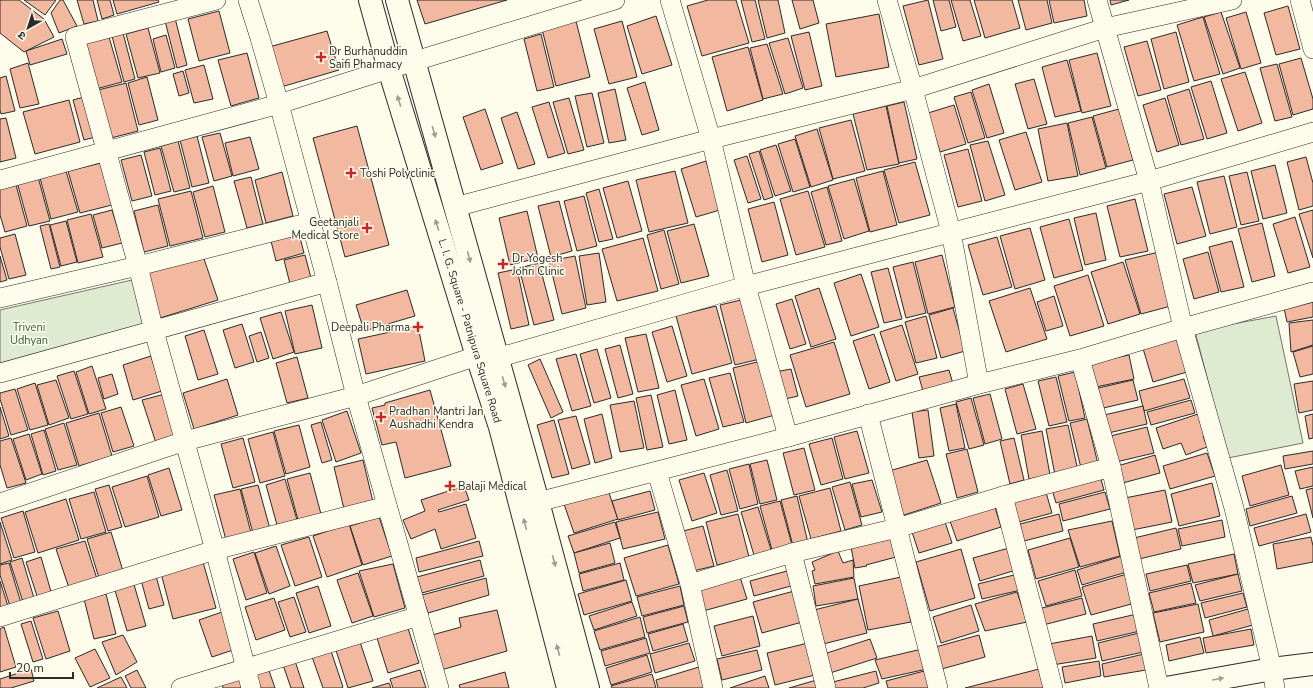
<svg xmlns="http://www.w3.org/2000/svg" width="1313" height="688" viewBox="0 0 1313 688" font-family="'Nunito Sans','Noto Sans Devanagari',sans-serif">
<style>
.green{fill:#deebd1;stroke:#74746e}
.building{fill:#f2b8a0;stroke:#2b2b2b}
.lines{fill:none;stroke-linecap:round;stroke-linejoin:round}
.street-casing{stroke:#2b2b2b;stroke-width:20}
.secondary-casing{stroke:#2b2b2b;stroke-width:24}
.street{stroke:#fdfbea;stroke-width:19}
.secondary{stroke:#fdfbea;stroke-width:22}
.oneway{fill:#9e9d94}
.poi-dot{fill:#c62828;stroke:#fdfbea;stroke-width:1.5}
.labels{text-anchor:middle;dominant-baseline:central;stroke-width:3;stroke-linejoin:round;paint-order:stroke}
.poi-label{font-size:11px;fill:#2b2b2b;stroke:#fdfbea;text-anchor:start}
.park-label{font-size:11px;fill:#34623c;stroke:#fdfbea}
.street-label{font-size:11px;fill:#2b2b2b;stroke:#fdfbea}
</style>
<rect width="100%" height="100%" fill="#fdfbea"/>
<!-- green -->
<g class="green">
<path d="M132 280 147 331 0 370V310Z"/>
<path d="M1276 316 1303 443 1228 458 1195 331Z"/>
</g>
<!-- building -->
<g class="building">
<path d="M0 0H19L44 19 54 37 24 52 0 33Z"/>
<path d="M24 0H56L45 15Z"/>
<path d="M60 0H63L77 26 59 33 51 13Z"/>
<path d="M77 0H93L98 21 84 24Z"/>
<path d="M97 0H110L114 15 102 19Z"/>
<path d="M113 0H158L159 2 117 14Z"/>
<path d="M417 0H507L425 24Z"/>
<path d="M708 0H736L749 43 702 56 687 6Z"/>
<path d="M741 0H755L765 39 752 42Z"/>
<path d="M758 0H778L785 33 767 38Z"/>
<path d="M792 0H813L819 23 800 29Z"/>
<path d="M928 0 943 59 919 65 903 6Z"/>
<path d="M933 0H949L956 27 941 31Z"/>
<path d="M951 0H970L981 36 963 41Z"/>
<path d="M974 0H1012L1020 28 985 38Z"/>
<path d="M1018 0H1047L1052 23 1026 30Z"/>
<path d="M1049 0H1084L1087 16 1054 23Z"/>
<path d="M1110 0H1129L1111 5Z"/>
<path d="M1288 6 1300 49 1276 55 1264 13Z"/>
<path d="M219 11 230 53 199 61 188 19Z"/>
<path d="M1221 12 1240 68 1223 74 1204 17Z"/>
<path d="M1246 12 1261 63 1241 69 1226 18Z"/>
<path d="M879 14 889 67 836 77 826 24Z"/>
<path d="M656 16 672 65 642 74 627 26Z"/>
<path d="M1203 17 1220 74 1194 81 1177 25Z"/>
<path d="M175 18 187 65 177 68 165 21Z"/>
<path d="M576 21 590 77 556 86 542 29Z"/>
<path d="M622 21 637 77 609 84 594 29Z"/>
<path d="M148 28 160 73 138 78 126 34Z"/>
<path d="M327 31 339 70 281 87 269 47Z"/>
<path d="M809 32 822 86 805 90 791 36Z"/>
<path d="M1176 32 1189 82 1164 89 1151 39Z"/>
<path d="M123 33 135 79 124 82 112 36Z"/>
<path d="M541 34 554 87 537 91 524 39Z"/>
<path d="M166 35 175 68 161 72 153 39Z"/>
<path d="M109 37 122 82 96 89 83 44Z"/>
<path d="M788 38 803 88 785 94 769 43Z"/>
<path d="M62 39 67 54 30 65 26 51Z"/>
<path d="M1147 41 1161 90 1138 96 1124 47Z"/>
<path d="M767 44 783 94 763 99 750 48Z"/>
<path d="M748 47 763 100 727 111 712 57Z"/>
<path d="M247 53 259 98 231 106 218 60Z"/>
<path d="M1097 53 1111 106 1082 113 1069 60Z"/>
<path d="M1301 58 1313 99V109L1293 115 1279 64Z"/>
<path d="M1067 60 1081 111 1055 117 1042 67Z"/>
<path d="M28 63 39 104 20 108 10 69Z"/>
<path d="M1277 64 1292 117 1275 121 1260 68Z"/>
<path d="M204 65 213 99 194 103 185 70Z"/>
<path d="M183 71 189 93 179 96 173 74Z"/>
<path d="M1245 72 1262 123 1238 131 1221 79Z"/>
<path d="M6 76 15 111 1 114 0 110V78Z"/>
<path d="M147 77 158 120 139 125 128 83Z"/>
<path d="M1034 79 1047 124 1028 129 1015 84Z"/>
<path d="M1211 81 1227 133 1207 139 1191 87Z"/>
<path d="M645 82 659 130 642 135 627 88Z"/>
<path d="M126 83 138 131 111 138 98 90Z"/>
<path d="M989 84 1004 133 987 138 972 90Z"/>
<path d="M615 89 626 140 609 143 598 93Z"/>
<path d="M1189 89 1204 139 1181 145 1167 96Z"/>
<path d="M971 92 985 138 968 143 954 97Z"/>
<path d="M592 93 604 143 587 147 575 96Z"/>
<path d="M84 97 95 137 84 140 73 100Z"/>
<path d="M569 98 584 150 568 154 553 102Z"/>
<path d="M1165 98 1179 145 1157 152 1143 105Z"/>
<path d="M69 100 80 142 35 154 23 112Z"/>
<path d="M549 102 565 153 548 158 532 107Z"/>
<path d="M904 102 917 159 899 163 887 106Z"/>
<path d="M954 105 966 144 940 152 928 113Z"/>
<path d="M886 106 899 164 867 170 853 114Z"/>
<path d="M485 109 503 163 481 170 463 117Z"/>
<path d="M1119 109 1133 160 1107 167 1093 116Z"/>
<path d="M517 112 535 164 518 169 501 118Z"/>
<path d="M1092 117 1106 168 1080 175 1068 123Z"/>
<path d="M6 118 16 158 0 162V119Z"/>
<path d="M851 120 865 171 833 179 819 128Z"/>
<path d="M1067 123 1078 176 1048 181 1038 129Z"/>
<path d="M357 126 389 245 345 257 313 138Z"/>
<path d="M817 129 833 180 811 187 795 136Z"/>
<path d="M1026 132 1042 182 1015 190 999 140Z"/>
<path d="M220 133 232 176 214 181 202 137Z"/>
<path d="M197 136 209 183 192 187 180 140Z"/>
<path d="M250 137 259 169 233 176 225 143Z"/>
<path d="M795 139 810 187 793 192 778 144Z"/>
<path d="M178 141 190 188 174 192 161 146Z"/>
<path d="M988 141 1005 195 985 201 970 145Z"/>
<path d="M776 145 791 191 775 196 760 150Z"/>
<path d="M160 148 171 191 155 195 144 152Z"/>
<path d="M968 149 982 201 958 207 944 155Z"/>
<path d="M759 151 773 197 764 200 749 154Z"/>
<path d="M141 155 152 196 132 201 121 160Z"/>
<path d="M747 156 761 199 748 203 734 160Z"/>
<path d="M1306 157 1313 183V206L1299 210 1287 162Z"/>
<path d="M706 161 720 210 696 217 681 169Z"/>
<path d="M915 162 930 215 899 223 884 170Z"/>
<path d="M101 163 112 205 80 213 68 171Z"/>
<path d="M1275 165 1287 213 1263 219 1251 171Z"/>
<path d="M66 171 78 212 51 219 40 178Z"/>
<path d="M675 171 688 223 649 232 636 180Z"/>
<path d="M883 171 897 225 870 232 856 178Z"/>
<path d="M282 172 293 216 266 223 255 180Z"/>
<path d="M1247 172 1259 221 1241 225 1229 176Z"/>
<path d="M1224 176 1237 227 1210 234 1197 182Z"/>
<path d="M38 177 50 221 29 226 17 182Z"/>
<path d="M251 177 263 224 247 228 234 181Z"/>
<path d="M854 179 869 231 844 239 828 186Z"/>
<path d="M628 181 642 231 617 238 603 188Z"/>
<path d="M16 185 27 226 5 232 0 215V189Z"/>
<path d="M213 186 225 232 205 237 193 192Z"/>
<path d="M827 187 842 241 826 245 811 192Z"/>
<path d="M1192 187 1206 236 1177 244 1164 194Z"/>
<path d="M599 189 613 239 599 242 586 193Z"/>
<path d="M191 191 203 238 170 246 158 199Z"/>
<path d="M808 191 825 247 796 255 780 199Z"/>
<path d="M584 196 597 246 577 251 564 201Z"/>
<path d="M1135 199 1148 251 1120 257 1107 206Z"/>
<path d="M559 201 572 251 551 257 538 206Z"/>
<path d="M774 202 788 255 762 262 748 209Z"/>
<path d="M158 205 168 246 144 252 134 211Z"/>
<path d="M112 210 122 243 102 248 93 215Z"/>
<path d="M1313 210V258L1299 214Z"/>
<path d="M527 211 538 258 510 265 499 218Z"/>
<path d="M1096 213 1106 260 1085 265 1074 218Z"/>
<path d="M91 214 103 257 78 263 67 220Z"/>
<path d="M1295 217 1310 267 1288 273 1273 224Z"/>
<path d="M1069 219 1083 270 1054 278 1040 227Z"/>
<path d="M66 221 77 262 61 266 50 225Z"/>
<path d="M1262 223 1275 276 1252 282 1238 229Z"/>
<path d="M49 224 60 267 51 269 40 226Z"/>
<path d="M694 224 709 276 681 283 667 231Z"/>
<path d="M1030 228 1045 280 1015 289 1000 236Z"/>
<path d="M298 230 304 253 276 261 270 237Z"/>
<path d="M664 230 679 284 661 289 647 235Z"/>
<path d="M15 234 26 275 9 279 0 247V238Z"/>
<path d="M997 237 1012 287 983 295 968 245Z"/>
<path d="M643 238 658 291 617 301 602 249Z"/>
<path d="M1232 241 1244 287 1221 292 1209 247Z"/>
<path d="M1159 252 1171 306 1141 314 1125 260Z"/>
<path d="M1208 252 1219 292 1194 299 1183 259Z"/>
<path d="M202 253 218 300 160 318 145 271Z"/>
<path d="M599 253 606 302 587 305 579 256Z"/>
<path d="M305 255 311 278 290 284 284 260Z"/>
<path d="M942 255 955 307 928 314 915 262Z"/>
<path d="M0 256 7 280 0 282Z"/>
<path d="M575 256 586 308 562 314 549 261Z"/>
<path d="M913 262 926 313 906 318 893 267Z"/>
<path d="M1123 262 1140 314 1108 324 1091 272Z"/>
<path d="M539 263 554 320 534 325 519 268Z"/>
<path d="M888 268 902 319 884 323 871 272Z"/>
<path d="M517 269 529 325 511 329 498 273Z"/>
<path d="M861 274 879 327 851 336 834 283Z"/>
<path d="M1088 275 1104 326 1070 336 1054 286Z"/>
<path d="M819 288 836 339 811 347 795 296Z"/>
<path d="M1030 288 1047 339 1006 352 989 301Z"/>
<path d="M407 290 415 316 364 331 356 305Z"/>
<path d="M1054 296 1063 326 1046 331 1037 302Z"/>
<path d="M745 299 760 359 735 365 720 305Z"/>
<path d="M792 299 806 344 790 349 776 304Z"/>
<path d="M1313 302V317L1287 322 1284 308Z"/>
<path d="M312 305 322 348 295 354 285 311Z"/>
<path d="M716 306 732 363 692 374 676 316Z"/>
<path d="M953 308 965 351 941 358 929 315Z"/>
<path d="M281 312 294 352 273 359 260 318Z"/>
<path d="M926 316 937 358 916 363 905 322Z"/>
<path d="M1313 320V345L1291 352 1289 323Z"/>
<path d="M242 324 254 362 235 368 223 330Z"/>
<path d="M902 325 918 374 896 381 880 332Z"/>
<path d="M418 326 425 361 366 374 358 339Z"/>
<path d="M672 326 687 376 667 382 652 332Z"/>
<path d="M204 330 218 374 198 380 185 336Z"/>
<path d="M261 332 269 358 257 362 249 336Z"/>
<path d="M646 334 659 388 638 392 625 338Z"/>
<path d="M874 334 890 382 869 389 853 341Z"/>
<path d="M1176 336 1187 372 1153 382 1142 345Z"/>
<path d="M834 342 850 394 806 407 790 355Z"/>
<path d="M620 345 633 394 618 398 605 349Z"/>
<path d="M1313 346V374L1300 377 1293 352Z"/>
<path d="M597 349 611 398 594 403 580 354Z"/>
<path d="M576 354 591 406 572 411 556 359Z"/>
<path d="M1129 355 1134 379 1091 388 1086 364Z"/>
<path d="M151 356 162 391 133 400 123 365Z"/>
<path d="M297 357 308 398 287 403 276 363Z"/>
<path d="M540 359 563 412 551 418 528 365Z"/>
<path d="M761 361 775 415 746 423 733 368Z"/>
<path d="M92 366 106 409 89 414 76 372Z"/>
<path d="M791 369 798 396 781 400 775 372Z"/>
<path d="M949 370 953 384 923 391 919 377Z"/>
<path d="M74 371 88 414 71 419 57 376Z"/>
<path d="M1075 372 1085 418 1069 421 1058 376Z"/>
<path d="M730 373 744 422 723 427 709 378Z"/>
<path d="M112 374 118 394 104 399 98 378Z"/>
<path d="M1056 377 1067 422 1049 426 1038 381Z"/>
<path d="M227 379 238 415 194 429 183 393Z"/>
<path d="M704 379 719 429 696 436 681 385Z"/>
<path d="M1184 379 1190 398 1144 411 1139 391Z"/>
<path d="M56 380 69 418 49 425 37 385Z"/>
<path d="M1133 380 1138 400 1099 409 1094 389Z"/>
<path d="M1313 381V410L1299 413 1294 384Z"/>
<path d="M35 383 48 425 30 430 17 389Z"/>
<path d="M1023 384 1036 429 1017 434 1005 389Z"/>
<path d="M15 389 28 430 11 435 0 399V393Z"/>
<path d="M430 390 451 466 405 478 396 442 382 445 372 408 385 405V403Z"/>
<path d="M675 390 687 440 669 444 657 395Z"/>
<path d="M165 394 178 436 156 443 142 400Z"/>
<path d="M990 394 1002 439 985 444 973 398Z"/>
<path d="M651 395 663 447 647 450 636 398Z"/>
<path d="M971 398 984 445 969 449 956 402Z"/>
<path d="M1191 400 1195 413 1151 425 1147 412Z"/>
<path d="M634 401 644 448 620 452 610 405Z"/>
<path d="M956 404 965 448 949 451 940 408Z"/>
<path d="M1143 406 1147 424 1104 434 1100 416Z"/>
<path d="M0 407 9 436 0 439Z"/>
<path d="M121 407 134 446 113 452 101 413Z"/>
<path d="M928 410 934 456 919 458 912 412Z"/>
<path d="M347 411 361 453 336 462 322 420Z"/>
<path d="M99 413 112 456 79 466 66 423Z"/>
<path d="M602 414 612 458 595 463 584 419Z"/>
<path d="M1198 414 1206 435 1203 436 1207 447 1186 455 1181 443 1163 449 1156 428Z"/>
<path d="M1313 414V438L1309 439 1305 416Z"/>
<path d="M576 416 590 464 572 469 558 420Z"/>
<path d="M1087 419 1098 464 1081 468 1070 423Z"/>
<path d="M554 420 569 474 552 478 537 425Z"/>
<path d="M321 422 332 460 322 463 311 425Z"/>
<path d="M64 423 77 465 58 470 45 429Z"/>
<path d="M299 425 310 467 286 474 274 431Z"/>
<path d="M1068 425 1078 471 1055 475 1046 429Z"/>
<path d="M1147 427 1154 453 1112 463 1106 437Z"/>
<path d="M44 430 56 471 43 475 31 434Z"/>
<path d="M857 431 869 473 845 479 834 437Z"/>
<path d="M1042 431 1050 475 1029 479 1021 435Z"/>
<path d="M273 432 285 476 260 483 248 439Z"/>
<path d="M29 434 42 474 26 480 13 439Z"/>
<path d="M11 438 26 483 7 488 0 465V441Z"/>
<path d="M243 438 255 482 233 488 221 444Z"/>
<path d="M832 438 843 479 821 485 809 444Z"/>
<path d="M1014 438 1024 480 1010 484 1000 441Z"/>
<path d="M804 448 815 490 794 495 783 453Z"/>
<path d="M967 449 978 492 957 498 946 454Z"/>
<path d="M1313 451V464L1285 469 1283 456Z"/>
<path d="M1207 453 1215 476 1170 489 1163 466Z"/>
<path d="M1155 455 1160 473 1119 484 1114 467Z"/>
<path d="M363 460 373 502 344 509 334 467Z"/>
<path d="M767 460 777 500 760 504 750 464Z"/>
<path d="M927 460 941 503 901 516 889 471Z"/>
<path d="M749 464 758 504 740 509 729 469Z"/>
<path d="M1281 465 1289 495 1250 506 1242 476Z"/>
<path d="M1313 467V486L1300 489 1295 471Z"/>
<path d="M169 468 182 510 161 516 148 475Z"/>
<path d="M727 470 738 511 721 515 710 475Z"/>
<path d="M1099 472 1104 490 1056 503 1051 486Z"/>
<path d="M310 473 321 514 298 520 287 479Z"/>
<path d="M704 473 717 513 692 521 679 480Z"/>
<path d="M147 476 159 517 125 527 112 487Z"/>
<path d="M285 479 297 520 277 525 266 485Z"/>
<path d="M872 480 882 512 861 517 852 484Z"/>
<path d="M850 482 862 525 845 530 832 487Z"/>
<path d="M1212 483 1220 516 1179 526 1171 494Z"/>
<path d="M109 485 122 527 108 531 95 489Z"/>
<path d="M258 485 270 529 253 533 241 489Z"/>
<path d="M464 486 469 500 438 510 439 512 466 504 476 538 441 549 435 529 411 539 403 520 425 511 421 500Z"/>
<path d="M830 488 841 531 811 539 799 496Z"/>
<path d="M1313 488V518L1306 490Z"/>
<path d="M240 489 251 533 226 540 214 495Z"/>
<path d="M1045 489 1052 513 1015 523 1009 499Z"/>
<path d="M608 490 618 519 574 533 564 504Z"/>
<path d="M1165 490 1172 522 1132 530 1125 498Z"/>
<path d="M650 491 655 510 618 520 612 501Z"/>
<path d="M94 492 106 532 81 539 69 499Z"/>
<path d="M1105 492 1110 509 1063 521 1059 504Z"/>
<path d="M797 496 808 543 793 546 781 500Z"/>
<path d="M1292 496 1297 513 1250 526 1246 509Z"/>
<path d="M66 499 79 540 38 553 25 512Z"/>
<path d="M780 501 792 545 772 550 760 506Z"/>
<path d="M994 504 1001 527 957 541 949 518Z"/>
<path d="M758 507 771 550 754 555 741 512Z"/>
<path d="M23 511 35 552 14 558 1 518Z"/>
<path d="M658 512 665 539 623 549 616 522Z"/>
<path d="M738 514 749 557 717 565 706 522Z"/>
<path d="M1059 514 1063 531 1024 541 1020 524Z"/>
<path d="M1306 514 1311 532 1259 546 1254 528Z"/>
<path d="M379 517 392 556 363 565 350 526Z"/>
<path d="M944 519 952 543 919 553 911 529Z"/>
<path d="M1222 520 1225 537 1182 546 1178 529Z"/>
<path d="M1112 521 1120 556 1080 567 1068 530Z"/>
<path d="M0 522 12 560 0 564Z"/>
<path d="M615 522 620 538 574 553 568 536Z"/>
<path d="M349 524 362 565 327 577 313 536Z"/>
<path d="M703 526 714 566 693 571 683 531Z"/>
<path d="M1176 528 1181 549 1139 559 1134 538Z"/>
<path d="M111 532 123 571 99 578 87 539Z"/>
<path d="M890 536 896 557 866 565 867 566 855 568 851 547Z"/>
<path d="M309 537 322 577 295 586 281 545Z"/>
<path d="M1311 537 1313 546V562L1277 569 1273 544Z"/>
<path d="M1070 538 1079 567 1036 579 1028 550Z"/>
<path d="M85 541 97 579 69 588 56 549Z"/>
<path d="M479 541 483 556 419 572 416 558Z"/>
<path d="M610 543 615 563 579 573 574 553Z"/>
<path d="M668 545 679 584 636 596 624 558Z"/>
<path d="M276 546 290 586 269 594 255 553Z"/>
<path d="M1009 548 1016 570 980 581 973 558Z"/>
<path d="M961 549 975 598 930 611 916 562Z"/>
<path d="M838 551 843 563 853 560 854 577 815 584 812 571 815 570 812 562Z"/>
<path d="M254 552 267 593 246 600 233 559Z"/>
<path d="M1234 554 1238 574 1193 583 1188 564Z"/>
<path d="M1122 556 1127 572 1082 585 1077 570Z"/>
<path d="M41 557 52 595 38 599 26 562Z"/>
<path d="M22 558 34 598 23 602 10 562Z"/>
<path d="M480 560 484 576 422 593 417 577Z"/>
<path d="M203 562 216 608 173 619 161 573Z"/>
<path d="M9 563 21 603 10 606 0 575V565Z"/>
<path d="M620 563 624 580 583 591 579 574Z"/>
<path d="M393 564 405 608 374 617 359 571Z"/>
<path d="M1187 565 1191 581 1150 591 1146 574Z"/>
<path d="M1075 570 1082 596 1046 606 1038 581Z"/>
<path d="M787 571 791 586 754 596 750 581Z"/>
<path d="M358 573 373 616 352 623 337 580Z"/>
<path d="M1018 574 1021 590 982 599 978 584Z"/>
<path d="M1127 574 1135 603 1091 615 1082 587Z"/>
<path d="M1238 574 1242 591 1200 601 1195 585Z"/>
<path d="M156 576 164 605 149 609 141 580Z"/>
<path d="M740 577 747 599 703 611 697 589Z"/>
<path d="M901 577 911 622 868 630 859 586Z"/>
<path d="M486 578 489 595 428 613 422 595Z"/>
<path d="M854 578 858 599 816 606 813 586Z"/>
<path d="M626 580 632 601 584 615 578 594Z"/>
<path d="M0 581 8 606 0 608Z"/>
<path d="M133 581 146 626 127 631 114 587Z"/>
<path d="M1191 583 1196 603 1154 612 1149 593Z"/>
<path d="M318 586 331 626 309 633 296 593Z"/>
<path d="M680 586 684 605 642 616 637 597Z"/>
<path d="M798 590 806 621 762 633 753 602Z"/>
<path d="M1017 592 1027 622 985 631 975 604Z"/>
<path d="M1243 593 1247 607 1205 618 1201 603Z"/>
<path d="M106 594 116 634 94 639 84 599Z"/>
<path d="M294 597 306 632 290 637 278 602Z"/>
<path d="M274 598 285 630 256 640 245 607Z"/>
<path d="M1082 598 1086 614 1043 625 1038 609Z"/>
<path d="M858 599 867 633 823 644 814 610Z"/>
<path d="M632 602 637 616 594 630 589 616Z"/>
<path d="M1198 604 1204 632 1160 642 1153 613Z"/>
<path d="M971 605 979 631 941 643 933 617Z"/>
<path d="M684 606 688 622 647 633 643 617Z"/>
<path d="M1248 609 1253 625 1213 636 1209 620Z"/>
<path d="M497 610 507 651 441 670 432 635 461 627 459 618Z"/>
<path d="M58 611 70 651 46 659 33 618Z"/>
<path d="M222 612 236 649 212 657 199 620Z"/>
<path d="M1137 614 1140 631 1097 641 1093 624Z"/>
<path d="M753 616 760 646 722 656 714 626Z"/>
<path d="M640 617 645 637 600 650 594 631Z"/>
<path d="M31 621 43 659 33 662 21 624Z"/>
<path d="M683 624 688 641 653 651 648 634Z"/>
<path d="M407 625 419 663 388 673 376 635Z"/>
<path d="M4 627 16 667 0 672V629Z"/>
<path d="M1251 629 1254 645 1206 653 1203 638Z"/>
<path d="M1143 632 1148 651 1102 661 1098 643Z"/>
<path d="M123 635 137 662 116 675 102 642Z"/>
<path d="M979 635 985 657 938 670 932 648Z"/>
<path d="M358 636 373 681 348 688 334 644Z"/>
<path d="M1092 636 1096 658 1052 665 1049 644Z"/>
<path d="M1200 637 1204 653 1169 661 1166 645Z"/>
<path d="M646 638 650 653 605 666 601 651Z"/>
<path d="M870 639 877 658 830 673 824 654Z"/>
<path d="M812 642 819 674 775 685 767 653Z"/>
<path d="M689 643 695 661 655 673 650 654Z"/>
<path d="M329 645 343 687 342 688H323L310 651Z"/>
<path d="M95 649 110 678 90 687 75 658Z"/>
<path d="M922 649 927 669 882 679 875 660Z"/>
<path d="M757 650 762 670 722 680 717 659Z"/>
<path d="M1148 653 1152 669 1104 677 1102 664Z"/>
<path d="M647 655 652 672 611 685 606 668Z"/>
<path d="M294 658 304 688H291L282 662Z"/>
<path d="M1099 661 1101 676 1065 683 1062 667Z"/>
<path d="M267 665 275 688H261L254 670Z"/>
<path d="M699 667 706 688H658L656 680Z"/>
<path d="M31 669 34 681 11 688H0V679Z"/>
<path d="M1039 669 1045 688H965Z"/>
<path d="M137 670 146 688H131L125 676Z"/>
<path d="M420 670 426 688H393L390 679Z"/>
<path d="M928 670 933 688H888L886 681Z"/>
<path d="M876 671 879 683 863 688H834L833 682Z"/>
<path d="M505 672 509 688H460L459 685Z"/>
<path d="M652 674 656 688H612L611 686Z"/>
<path d="M765 676 769 688H730Z"/>
<path d="M121 677 127 688H97Z"/>
<path d="M246 678 247 688H223L222 683Z"/>
<path d="M820 679 823 688H789Z"/>
<path d="M389 683 391 688H372Z"/>
</g>
<g class="lines">
<defs>
<g id="street">
<path d="M216 0 75 37 138 266 154 331 215 550 251 688"/>
<path d="M248 0 260 38 279 104 327 282 356 396 439 688"/>
<path d="M670 0 711 139 746 286 788 437"/>
<path d="M887 0 913 89 951 232 979 384"/>
<path d="M1097 0 1149 181 1183 328 1234 508 1272 669 1275 688"/>
<path d="M1300 0 1313 49"/>
<path d="M0 180 279 104 389 69 615 0"/>
<path d="M455 207 711 139 913 89 1105 28 1232 0"/>
<path d="M0 298 138 266 311 222"/>
<path d="M497 358 746 286 1149 181 1313 132"/>
<path d="M1080 359 1111 467 1159 688"/>
<path d="M0 373 327 282"/>
<path d="M868 414 938 688"/>
<path d="M657 472 690 584 713 688"/>
<path d="M1003 496 1053 688"/>
<path d="M538 502 788 437 979 384 1080 359 1183 328 1313 292"/>
<path d="M0 503 185 441 356 396 477 356"/>
<path d="M792 553 826 688"/>
<path d="M690 584 792 553 897 528 1003 496 1111 467"/>
<path d="M0 617 215 550 387 506"/>
<path d="M181 688 419 616"/>
</g>
<g id="secondary">
<path d="M370 0 389 69 477 356 500 427 568 688"/>
<path d="M397 0 538 502 588 688"/>
<path d="M1166 688 1272 669 1313 664"/>
</g>
</defs>
<!-- street casing -->
<use href="#street" class="street-casing"/>
<!-- secondary casing -->
<use href="#secondary" class="secondary-casing"/>
<!-- street -->
<use href="#street" class="street"/>
<!-- secondary -->
<use href="#secondary" class="secondary"/>
</g>
<!-- one-way arrows -->
<defs><path id="oneway-solid" d="M-6-.8H1V-3.2L6.5 0L1 3.2V.8H-6Z"/></defs>
<g class="oneway">
<use href="#oneway-solid" transform="translate(399 101) rotate(-107)"/>
<use href="#oneway-solid" transform="translate(434 132) rotate(74)"/>
<use href="#oneway-solid" transform="translate(437 225) rotate(-107)"/>
<use href="#oneway-solid" transform="translate(469 257) rotate(75)"/>
<use href="#oneway-solid" transform="translate(504 382) rotate(74)"/>
<use href="#oneway-solid" transform="translate(525 524) rotate(-105)"/>
<use href="#oneway-solid" transform="translate(554 561) rotate(75)"/>
<use href="#oneway-solid" transform="translate(558 650) rotate(-105)"/>
<use href="#oneway-solid" transform="translate(1218 679) rotate(-10)"/>
</g>
<!-- markers -->
<g class="poi-dot">
<path d="M319 51h4v4h4v4h-4v4h-4v-4h-4v-4h4z"/>
<path d="M349 167h4v4h4v4h-4v4h-4v-4h-4v-4h4z"/>
<path d="M365 222h4v4h4v4h-4v4h-4v-4h-4v-4h4z"/>
<path d="M501 258h4v4h4v4h-4v4h-4v-4h-4v-4h4z"/>
<path d="M416 321h4v4h4v4h-4v4h-4v-4h-4v-4h4z"/>
<path d="M379 411h4v4h4v4h-4v4h-4v-4h-4v-4h4z"/>
<path d="M448 480h4v4h4v4h-4v4h-4v-4h-4v-4h4z"/>
</g>
<g class="labels">
<!-- poi labels -->
<g class="poi-label">
<text x="329" y="51">Dr Burhanuddin<tspan x="329" dy="13">Saifi Pharmacy</tspan></text>
<text x="360" y="173">Toshi Polyclinic</text>
<text x="359" y="222" text-anchor="end">Geetanjali<tspan x="359" dy="13">Medical Store</tspan></text>
<text x="512" y="258">Dr Yogesh<tspan x="512" dy="13">Johri Clinic</tspan></text>
<text x="410" y="327" text-anchor="end">Deepali Pharma</text>
<text x="389" y="411">Pradhan Mantri Jan<tspan x="389" dy="13">Aushadhi Kendra</tspan></text>
<text x="458" y="486">Balaji Medical</text>
</g>
<!-- park labels -->
<g class="park-label">
<text x="29" y="327">Triveni<tspan x="29" dy="13">Udhyan</tspan></text>
</g>
<!-- street labels -->
<g class="street-label">
<text transform="translate(470 331) rotate(73)">L. I. G. Square - Patnipura Square Road</text>
</g>
</g>
<!-- north arrow -->
<g transform="translate(28 28) rotate(219)" stroke="#fdfbea" stroke-width="3" paint-order="stroke">
<path d="M0-3L7 15L0 10L-7 15Z" fill="#2b2b2b"/>
<text y="-6" font-size="11" font-weight="bold" text-anchor="middle" fill="#2b2b2b">उ</text>
</g>
<!-- scale -->
<path d="M10 672v6h63v-6" fill="none" stroke="#2b2b2b" stroke-width="2"/>
<text x="16" y="672" font-size="12" fill="#2b2b2b" stroke="#fdfbea" stroke-width="3" paint-order="stroke">20 m</text>
</svg>
